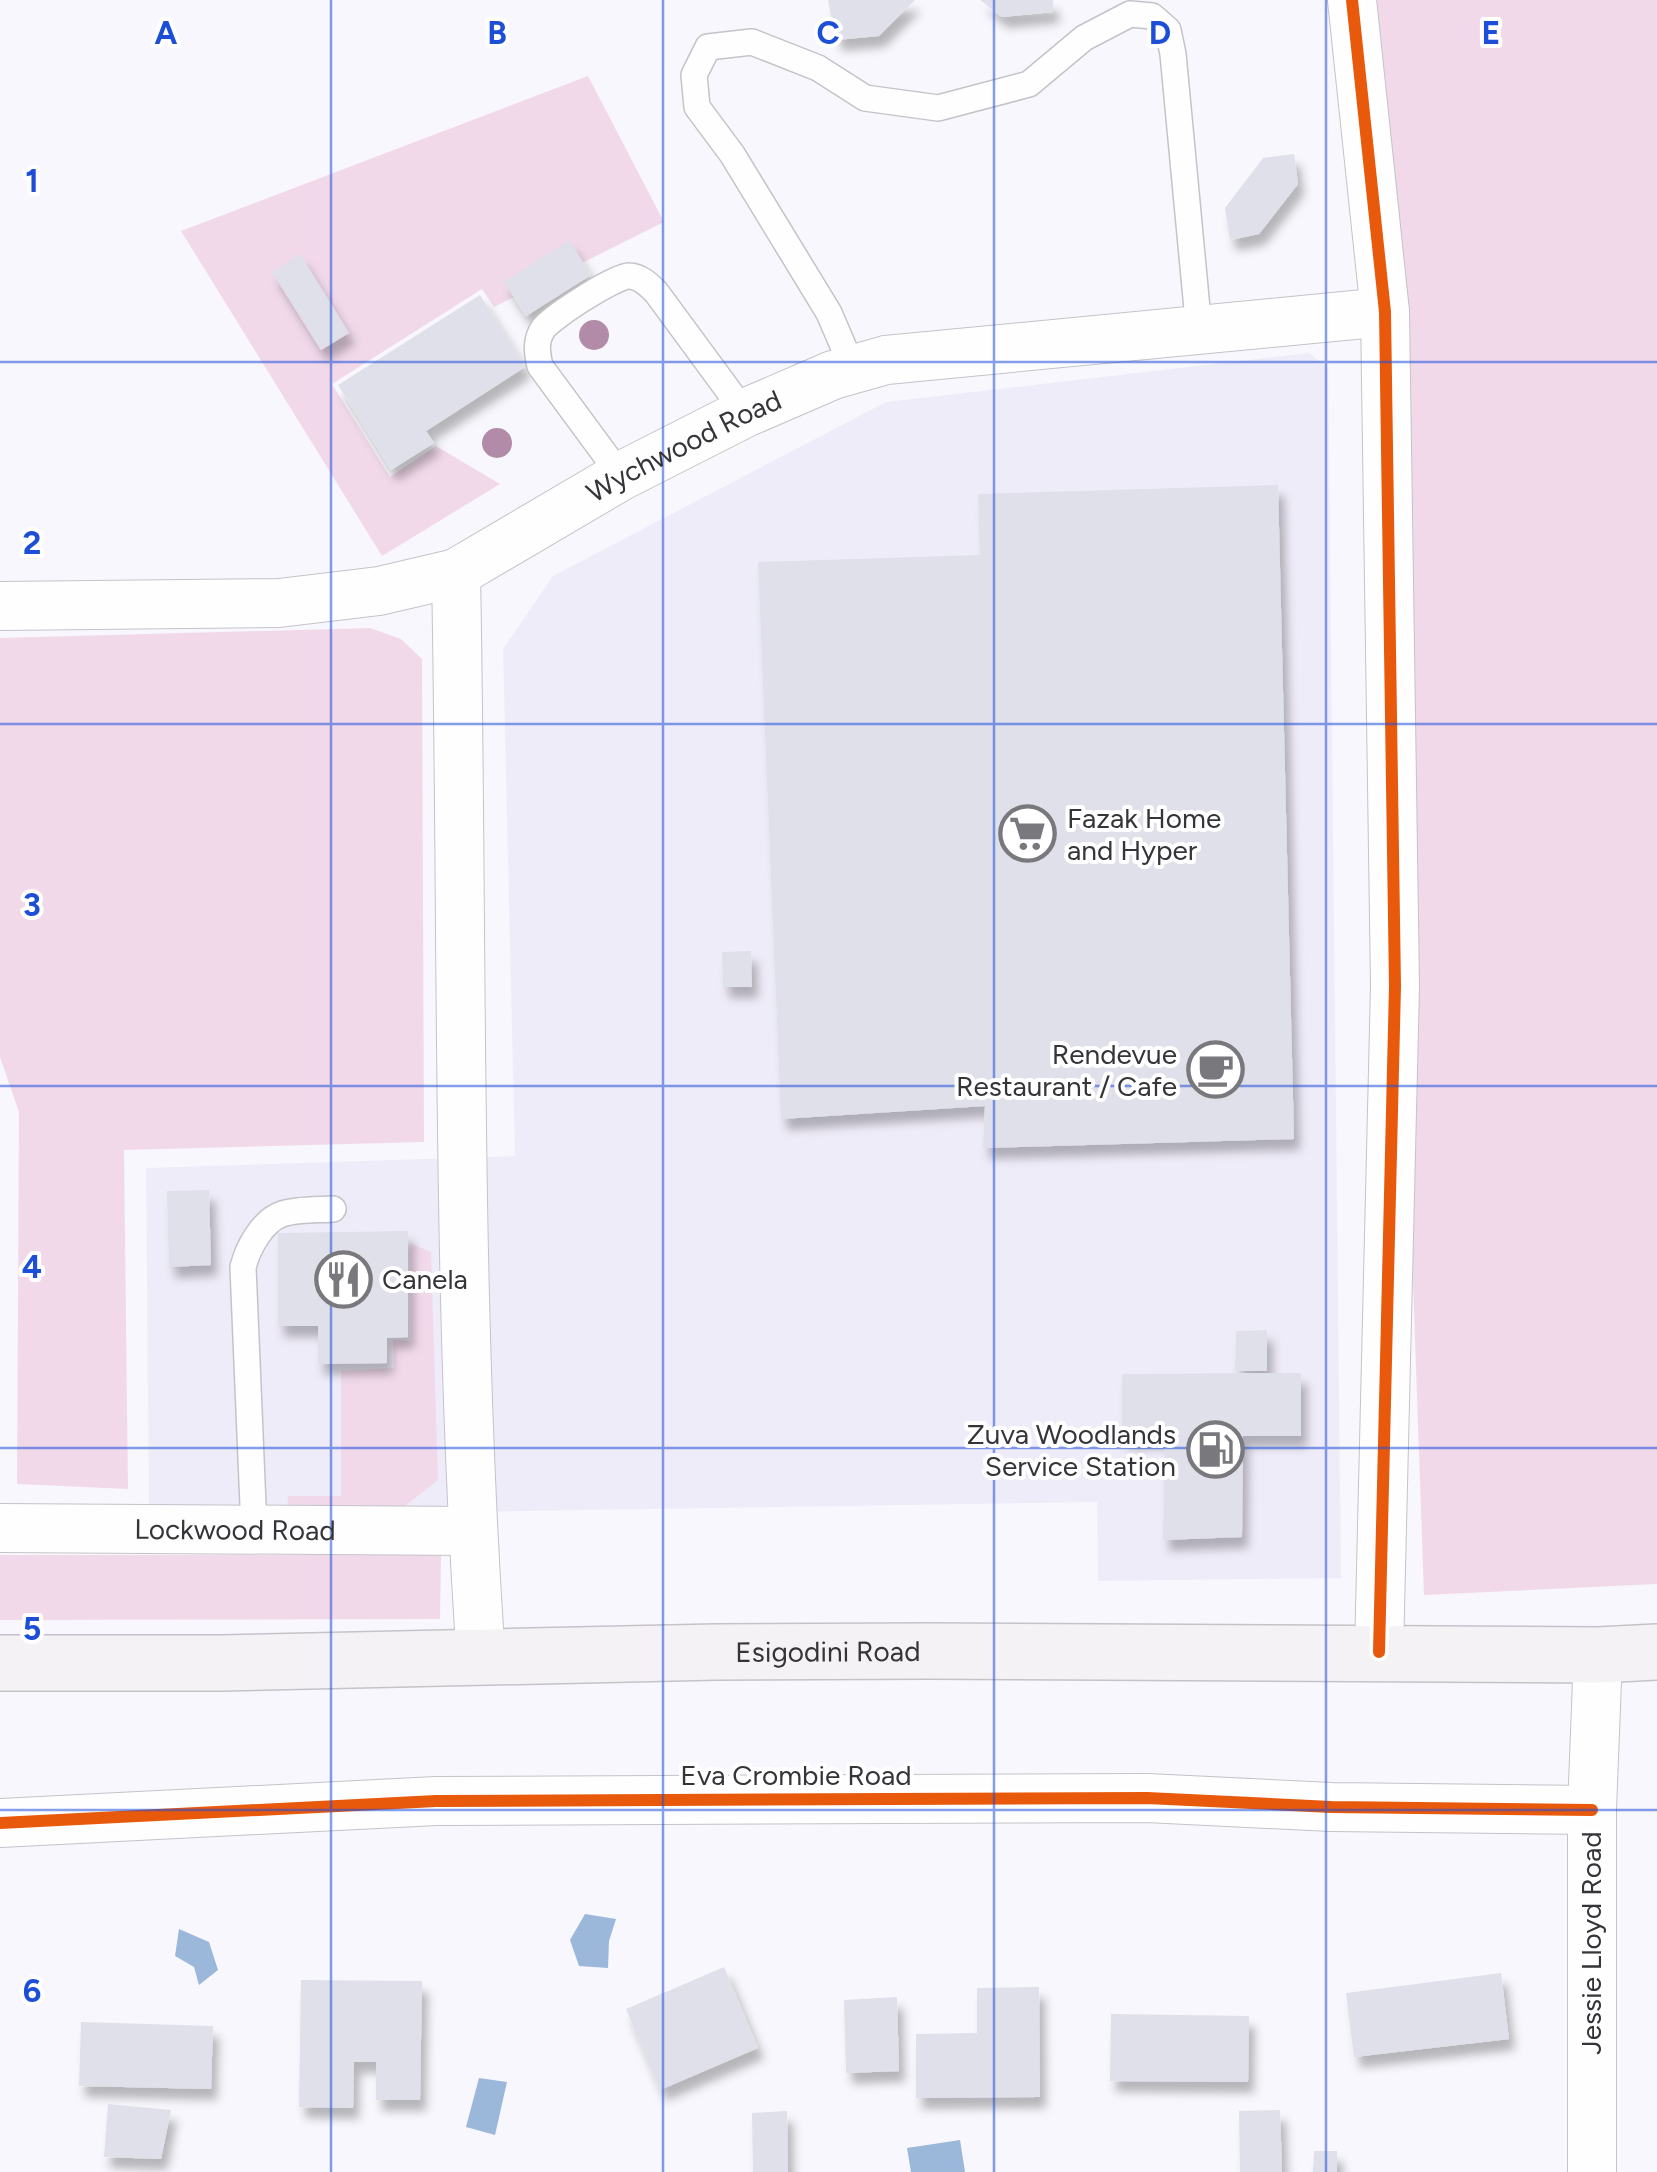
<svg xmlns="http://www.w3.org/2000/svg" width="1657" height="2172" viewBox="0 0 1657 2172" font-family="Figtree,sans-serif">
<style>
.built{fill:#efecf9}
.green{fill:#f1d9ea}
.water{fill:#9bb8da}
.building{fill:#dfe0e9;filter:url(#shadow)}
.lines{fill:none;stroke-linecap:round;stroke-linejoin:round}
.service-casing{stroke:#c4c3c8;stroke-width:28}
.minor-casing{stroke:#c4c3c8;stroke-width:50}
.secondary-casing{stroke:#c4c3c8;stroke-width:58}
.service{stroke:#fefeff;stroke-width:25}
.minor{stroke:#fefeff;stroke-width:48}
.secondary{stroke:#f5f2f5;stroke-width:55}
.cycleway-casing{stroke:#fff;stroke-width:19}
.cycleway{stroke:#e8590c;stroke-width:12}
.tree{fill:#b18ba8}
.grid{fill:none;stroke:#1d4ed8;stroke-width:2.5;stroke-opacity:0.55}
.labels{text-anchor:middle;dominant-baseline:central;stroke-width:8;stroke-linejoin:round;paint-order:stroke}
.street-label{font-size:28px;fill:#353438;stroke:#fff}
.poi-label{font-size:28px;fill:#353438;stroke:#fff;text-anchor:start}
.grid-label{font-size:32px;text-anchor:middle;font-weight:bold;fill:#1d4ed8;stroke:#fff;stroke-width:8;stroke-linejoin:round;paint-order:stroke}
</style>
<defs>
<filter id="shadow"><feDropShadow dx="6" dy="11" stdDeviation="5" flood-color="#0004"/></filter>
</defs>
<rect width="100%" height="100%" fill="#f8f7fd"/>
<!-- built -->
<path class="built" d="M1309 353 1328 368 1341 1578 1098 1581 1097 1502 149 1517 146 1168 515 1156 503 649 553 576 886 402Z"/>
<!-- green -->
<g class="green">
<path d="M1368 0H1657V1584L1424 1595Z"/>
<path d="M588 76 664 222 494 307 482 289 332 384 390 477 436 446 500 484 382 556 181 231Z"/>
<path d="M370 628 401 639 422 659 424 1142 124 1150 128 1489 17 1484 19 1112 0 1057V638Z"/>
<path d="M410 1243 431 1252 438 1480 396 1513 287 1514 288 1496H341V1371L394 1368 393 1340 411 1341Z"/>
<path d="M0 1555H441L440 1619 0 1620Z"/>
</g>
<!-- water -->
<g class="water">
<path d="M585 1914 616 1919 609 1941 608 1968 579 1966 570 1940Z"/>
<path d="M179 1929 209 1942 218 1970 199 1985 194 1967 175 1956Z"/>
<path d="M479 2078 507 2082 495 2135 466 2127Z"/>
<path d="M960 2140 965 2172H911L907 2148Z"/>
</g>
<!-- building -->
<g class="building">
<path d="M828 0H915L879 36 836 40Z"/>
<path d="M980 0H1053V12L1002 17Z"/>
<path d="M1294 154 1298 184 1259 234 1230 240 1225 208 1263 158Z"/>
<path d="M569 240 591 275 526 316 504 282Z"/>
<path d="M300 254 349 333 321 350 272 272Z"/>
<path d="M480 295 525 367 426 431 434 443 391 470 338 385Z"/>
<path d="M1278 485 1294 1139 983 1148 985 1106 781 1119 758 562 980 555 978 494Z"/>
<path d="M751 951 752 987H723L722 952Z"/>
<path d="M209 1190 211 1265 169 1267 167 1191Z"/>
<path d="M408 1231V1337L387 1338V1363L318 1364V1326H278V1233Z"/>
<path d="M1267 1330V1371H1235L1236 1331Z"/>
<path d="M1301 1373V1436H1243L1242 1537 1163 1540 1165 1437 1122 1438V1374Z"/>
<path d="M724 1967 758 2048 660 2090 626 2009Z"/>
<path d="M1501 1973 1509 2039 1354 2057 1346 1993Z"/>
<path d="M301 1980 422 1981 420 2100H376V2062H354L353 2108 299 2107Z"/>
<path d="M1039 1987 1040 2097 916 2098V2034L977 2033V1988Z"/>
<path d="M897 1997 899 2071 846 2073 844 2000Z"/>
<path d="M1111 2014 1249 2016 1248 2082 1110 2081Z"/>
<path d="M81 2022 213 2026 211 2089 79 2086Z"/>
<path d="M108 2104 171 2110 161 2159 104 2157Z"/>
<path d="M1280 2110 1282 2172H1240L1239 2111Z"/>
<path d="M787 2111 788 2172H753L752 2113Z"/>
<path d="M1314 2151H1337V2172H1313Z"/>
</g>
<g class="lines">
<defs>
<g id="service">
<path d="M853 369 829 313 732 154 697 107 694 75 708 47 752 42 818 68 865 98 938 108 1029 84 1084 38 1130 14 1152 16 1168 30 1173 54 1199 330"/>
<path d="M621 476 540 366C537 353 535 341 543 329 550 318 617 275 629 276 640 276 649 285 656 292L745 413"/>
<path d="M254 1529 243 1267C248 1248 262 1221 282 1214 297 1209 317 1210 333 1209"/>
</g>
<g id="minor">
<path d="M1352 0 1385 312 1395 986 1379 1652"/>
<path d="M456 573C463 935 456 1297 481 1659"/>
<path id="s1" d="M0 606 279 603 379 591 456 573 621 476 745 413 833 375 886 360 1385 312"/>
<path id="s2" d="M0 1528 472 1531"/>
<path d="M0 1823 436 1801 1147 1798 1331 1807 1592 1810"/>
<path d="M1592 2172V1810L1598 1655"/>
</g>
<g id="secondary">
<path id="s3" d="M0 1663H222L716 1652 927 1651 1598 1655 1657 1652"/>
</g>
</defs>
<!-- service casing -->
<use href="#service" class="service-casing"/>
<!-- minor casing -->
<use href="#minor" class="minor-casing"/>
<!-- secondary casing -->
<use href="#secondary" class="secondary-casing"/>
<!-- service -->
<use href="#service" class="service"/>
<!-- minor -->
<use href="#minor" class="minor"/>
<!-- secondary -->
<use href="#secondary" class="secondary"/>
<defs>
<g id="cycleway">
<path d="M1352 0 1385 312 1395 986 1379 1652"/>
<path d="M0 1823 436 1801 1147 1798 1331 1807 1592 1810"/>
</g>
</defs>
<!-- cycleway casing -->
<use href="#cycleway" class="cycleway-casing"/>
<!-- cycleway -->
<use href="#cycleway" class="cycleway"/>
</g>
<!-- trees -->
<g class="tree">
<circle cx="594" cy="335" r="15"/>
<circle cx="497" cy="443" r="15"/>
</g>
<!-- grid -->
<path class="grid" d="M331 0V2172M663 0V2172M994 0V2172M1326 0V2172M0 362H1657M0 724H1657M0 1086H1657M0 1448H1657M0 1810H1657"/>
<!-- icons -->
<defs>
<symbol id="supermarket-ring" viewBox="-11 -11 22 22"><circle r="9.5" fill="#fff" stroke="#79787d" stroke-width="1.5"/><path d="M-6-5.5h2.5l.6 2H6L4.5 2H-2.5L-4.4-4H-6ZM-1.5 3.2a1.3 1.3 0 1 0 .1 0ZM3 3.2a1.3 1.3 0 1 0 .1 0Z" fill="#79787d"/></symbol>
<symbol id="cafe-ring" viewBox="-11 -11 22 22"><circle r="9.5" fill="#fff" stroke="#79787d" stroke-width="1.5"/><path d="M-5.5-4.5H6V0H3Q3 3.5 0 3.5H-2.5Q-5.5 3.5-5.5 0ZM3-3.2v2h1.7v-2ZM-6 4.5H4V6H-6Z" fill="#79787d"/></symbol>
<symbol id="restaurant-ring" viewBox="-11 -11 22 22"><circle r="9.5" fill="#fff" stroke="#79787d" stroke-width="1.5"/><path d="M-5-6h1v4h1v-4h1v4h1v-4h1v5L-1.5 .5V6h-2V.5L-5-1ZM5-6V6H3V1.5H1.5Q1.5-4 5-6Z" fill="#79787d"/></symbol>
<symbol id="fuel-ring" viewBox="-11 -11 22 22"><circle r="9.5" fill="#fff" stroke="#79787d" stroke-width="1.5"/><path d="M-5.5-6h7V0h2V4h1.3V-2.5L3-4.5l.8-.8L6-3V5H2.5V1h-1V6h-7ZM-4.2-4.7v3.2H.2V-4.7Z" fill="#79787d"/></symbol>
</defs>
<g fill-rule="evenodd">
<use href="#supermarket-ring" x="996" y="802" width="63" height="63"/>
<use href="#cafe-ring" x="1184" y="1038" width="63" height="63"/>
<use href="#restaurant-ring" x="312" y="1248" width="63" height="63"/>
<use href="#fuel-ring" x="1184" y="1418" width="63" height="63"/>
</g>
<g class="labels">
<!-- street labels -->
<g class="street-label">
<text stroke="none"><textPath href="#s1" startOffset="720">Wychwood Road</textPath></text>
<text stroke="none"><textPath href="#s2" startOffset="235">Lockwood Road</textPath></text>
<text stroke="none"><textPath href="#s3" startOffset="828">Esigodini Road</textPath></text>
<text x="796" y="1775">Eva Crombie Road</text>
<text transform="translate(1591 1943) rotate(-90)">Jessie Lloyd Road</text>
</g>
<!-- poi labels -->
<g class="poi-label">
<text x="1067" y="818">Fazak Home<tspan x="1067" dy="32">and Hyper</tspan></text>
<text x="1177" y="1054" text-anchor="end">Rendevue<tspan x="1177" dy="32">Restaurant / Cafe</tspan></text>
<text x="382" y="1279">Canela</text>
<text x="1176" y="1434" text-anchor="end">Zuva Woodlands<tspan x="1176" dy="32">Service Station</tspan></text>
</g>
</g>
<g class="grid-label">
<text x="166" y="44">A</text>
<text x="497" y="44">B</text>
<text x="828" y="44">C</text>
<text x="1160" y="44">D</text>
<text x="1491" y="44">E</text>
<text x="32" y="192">1</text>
<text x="32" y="554">2</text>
<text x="32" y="916">3</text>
<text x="32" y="1278">4</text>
<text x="32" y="1640">5</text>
<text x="32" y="2002">6</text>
</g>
</svg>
